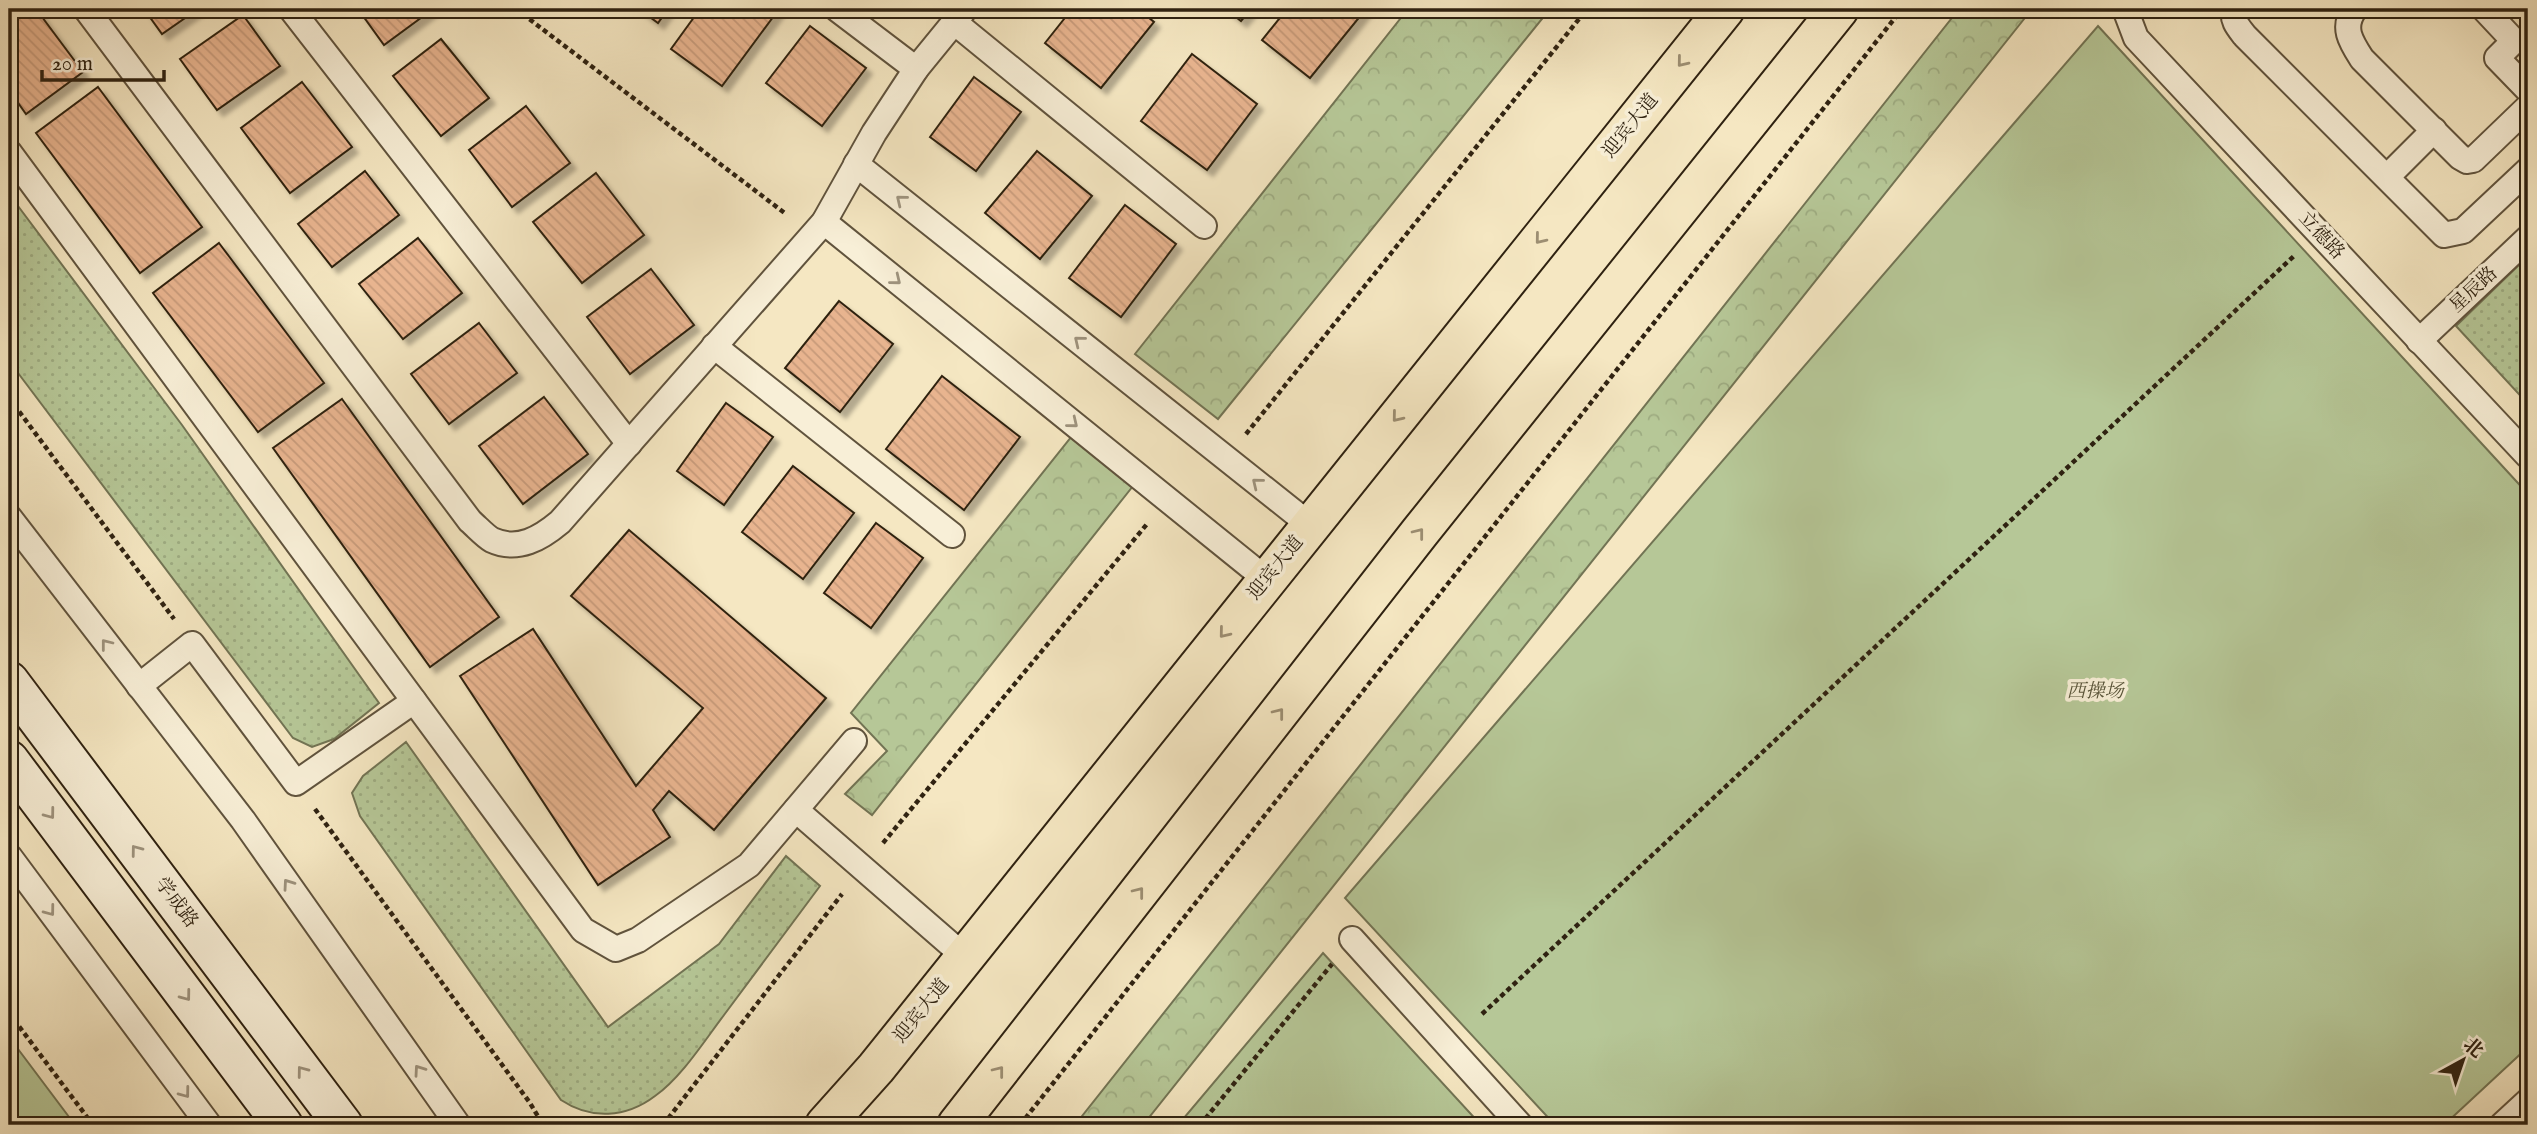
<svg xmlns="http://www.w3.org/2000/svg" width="2537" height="1134" viewBox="0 0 2537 1134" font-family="'IM FELL English','Noto Serif SC',serif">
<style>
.green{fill:#b6c797;stroke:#727454;stroke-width:2}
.forest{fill:url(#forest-crowns);stroke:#727454;stroke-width:2}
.garden{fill:url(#garden-dots);stroke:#727454;stroke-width:2}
.building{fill:url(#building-back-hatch);stroke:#2f2211;stroke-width:2;filter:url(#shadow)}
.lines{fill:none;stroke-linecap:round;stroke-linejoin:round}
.service-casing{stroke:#60533d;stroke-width:28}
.secondary-casing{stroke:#2f2211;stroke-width:42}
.trunk-casing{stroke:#2f2211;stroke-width:42}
.path{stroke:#2f2211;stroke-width:4.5;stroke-dasharray:5 3.5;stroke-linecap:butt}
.service{stroke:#f8efd7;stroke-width:24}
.secondary{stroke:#f8efd7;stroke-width:38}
.trunk{stroke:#f5e7c2;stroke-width:38}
.oneway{stroke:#9c8e72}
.oneway2{stroke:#9e937e}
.labels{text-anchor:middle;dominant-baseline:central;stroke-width:7;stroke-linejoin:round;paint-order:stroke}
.street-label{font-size:19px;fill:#2f2211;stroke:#f8efd7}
.park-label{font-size:19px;font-style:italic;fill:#585439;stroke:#f8efd7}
</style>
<defs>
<pattern id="forest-crowns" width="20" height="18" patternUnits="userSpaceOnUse" patternTransform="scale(1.75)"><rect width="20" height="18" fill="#b6c797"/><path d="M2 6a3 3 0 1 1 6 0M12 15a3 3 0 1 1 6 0" fill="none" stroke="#9dab81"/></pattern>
<pattern id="garden-dots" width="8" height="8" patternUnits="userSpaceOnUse" patternTransform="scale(1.75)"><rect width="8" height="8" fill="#b6c797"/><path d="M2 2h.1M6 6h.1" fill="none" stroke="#9dab81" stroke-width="1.8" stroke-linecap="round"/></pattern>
<pattern id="building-back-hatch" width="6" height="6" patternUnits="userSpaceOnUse" patternTransform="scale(1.75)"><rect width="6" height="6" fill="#e8b48f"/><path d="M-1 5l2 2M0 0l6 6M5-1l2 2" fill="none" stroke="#c79a7a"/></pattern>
<filter id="shadow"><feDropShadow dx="6" dy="6" stdDeviation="2" flood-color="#0004"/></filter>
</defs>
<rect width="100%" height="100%" fill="#f5e7c2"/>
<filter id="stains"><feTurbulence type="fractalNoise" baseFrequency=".00286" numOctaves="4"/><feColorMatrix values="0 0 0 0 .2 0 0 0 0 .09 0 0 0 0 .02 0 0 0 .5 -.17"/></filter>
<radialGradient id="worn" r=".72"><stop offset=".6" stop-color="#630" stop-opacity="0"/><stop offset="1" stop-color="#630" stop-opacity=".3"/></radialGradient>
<!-- green -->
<g class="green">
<path d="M2098 26 2528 494V1047L2444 1125H1555L1345 898Z"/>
<path d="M1323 953 1481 1125H1178Z"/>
<path d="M9 1037 75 1125H9Z"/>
</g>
<!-- forest -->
<g class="forest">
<path d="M1408 9H1550L1218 419 1135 354Z"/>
<path d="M1959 9H2032L1143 1125H1075Z"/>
<path d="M1072 436 1133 486 872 815 845 794 887 751 851 713Z"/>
</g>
<!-- garden -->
<g class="garden">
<path d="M9 194 182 425 379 703 334 739 312 747 293 738 9 361Z"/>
<path d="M2524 260 2528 265V404L2456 326Z"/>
<path d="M406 742 608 1027 719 944 786 856 820 886C788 929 756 972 724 1015 705 1040 681 1078 655 1096 626 1118 591 1120 561 1100L360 816 352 793 363 776Z"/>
</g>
<!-- building -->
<g class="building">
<path d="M9 9H36L83 72 26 114 9 90Z"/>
<path d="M144 9H198L162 34Z"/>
<path d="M358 9H433L384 45Z"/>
<path d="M639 9H668L658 23Z"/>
<path d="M700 9H779L722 86 671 49Z"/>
<path d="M1072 9H1138L1154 22 1101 88 1045 43Z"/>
<path d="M1226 9H1251L1241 21Z"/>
<path d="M1287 9H1366L1310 78 1262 40Z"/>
<path d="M243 15 280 66 217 110 180 59Z"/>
<path d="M810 26 866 68 822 126 766 83Z"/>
<path d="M441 39 489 98 441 136 393 76Z"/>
<path d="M1192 54 1257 104 1207 170 1141 121Z"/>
<path d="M974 77 1021 112 976 171 930 137Z"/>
<path d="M302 82 352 147 290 193 241 128Z"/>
<path d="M98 87 202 227 140 273 36 133Z"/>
<path d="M526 106 570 163 512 207 469 150Z"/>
<path d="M1037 151 1092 196 1040 259 985 213Z"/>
<path d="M365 171 399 215 332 267 298 224Z"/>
<path d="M596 173 644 235 582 283 533 222Z"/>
<path d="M1125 205 1176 244 1121 317 1069 278Z"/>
<path d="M418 238 462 293 403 339 359 284Z"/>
<path d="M219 243 324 383 258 432 153 293Z"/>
<path d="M651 269 694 325 630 374 587 317Z"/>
<path d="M839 301 893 344 840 412 785 368Z"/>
<path d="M479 323 517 373 449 424 411 374Z"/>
<path d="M942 376 1020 437 964 510 886 449Z"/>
<path d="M544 397 588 454 523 504 479 446Z"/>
<path d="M342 399 499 617 430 667 273 448Z"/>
<path d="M726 403 773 437 724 505 677 471Z"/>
<path d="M793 466 854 513 803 579 742 532Z"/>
<path d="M876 523 923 558 871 628 824 593Z"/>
<path d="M629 530 826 698 714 830 669 791 653 810 670 837 598 885 460 676 533 629 636 786 703 708 571 596Z"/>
</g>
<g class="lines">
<defs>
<g id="service">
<path d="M86 9 470 521C477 527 485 536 492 540 518 552 541 538 560 522L824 222 874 133 916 69 965 9"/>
<path d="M291 9 629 444"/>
<path d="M837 9 916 69"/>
<path d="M2125 9 2136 38 2528 456"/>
<path d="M2234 9C2232 21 2238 27 2245 36L2444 235 2463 231 2528 170"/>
<path d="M2355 9C2341 27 2351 42 2362 59L2460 157 2467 161 2473 160 2528 107"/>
<path d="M2484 9 2514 41 2497 58 2528 90"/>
<path d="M954 22 1204 226"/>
<path d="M9 152 583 930 616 949 638 940 749 865 854 741"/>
<path d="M856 164 1310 525"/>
<path d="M2387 177 2434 130"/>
<path d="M824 222 1267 580"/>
<path d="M2419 341 2528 238"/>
<path d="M714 346 952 535"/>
<path d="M9 517 243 820 458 1125"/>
<path d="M139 686 192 644 296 783 414 701"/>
<path d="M796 810 965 957"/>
<path d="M9 856 209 1125"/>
<path d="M1352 939 1520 1125"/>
<path d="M2502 1125 2528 1101"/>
</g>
<g id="secondary">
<path d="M9 681 343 1125"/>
<path d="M9 760 283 1125"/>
</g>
<g id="trunk">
<path d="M825 1125 876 1068 1725 9"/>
<path d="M957 1125 1420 532 1839 9"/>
</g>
</defs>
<!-- service casing -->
<use href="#service" class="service-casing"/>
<!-- secondary casing -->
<use href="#secondary" class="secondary-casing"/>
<!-- trunk casing -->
<use href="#trunk" class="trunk-casing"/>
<!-- path -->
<g class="path">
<path d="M516 9 786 214"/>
<path d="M9 398 174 619"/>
<path d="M1246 434 1587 9"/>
<path d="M315 809 530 1103 543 1125"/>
<path d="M883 843 1147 524"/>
<path d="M9 1013 93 1125"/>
<path d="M1482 1014 2295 255"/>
<path d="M663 1125 842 894"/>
<path d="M1020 1125 1902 9"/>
<path d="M1200 1125 1332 964"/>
</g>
<!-- service -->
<use href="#service" class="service"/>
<!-- secondary -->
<use href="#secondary" class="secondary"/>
<!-- trunk -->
<use href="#trunk" class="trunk"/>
</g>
<!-- one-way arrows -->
<defs><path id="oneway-chevron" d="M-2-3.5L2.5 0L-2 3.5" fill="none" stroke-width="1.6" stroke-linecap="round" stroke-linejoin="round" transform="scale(1.75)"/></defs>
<g class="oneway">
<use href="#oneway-chevron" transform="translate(1682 62) rotate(129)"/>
<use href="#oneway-chevron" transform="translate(1540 239) rotate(129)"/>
<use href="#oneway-chevron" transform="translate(1397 417) rotate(129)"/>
<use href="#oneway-chevron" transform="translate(1419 533) rotate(-52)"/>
<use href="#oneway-chevron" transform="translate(1224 633) rotate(129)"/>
<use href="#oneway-chevron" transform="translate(1279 713) rotate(-52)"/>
<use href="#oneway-chevron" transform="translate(1139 892) rotate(-52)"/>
<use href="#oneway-chevron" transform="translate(999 1071) rotate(-52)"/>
</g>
<g class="oneway2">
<use href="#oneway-chevron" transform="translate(901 200) rotate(-141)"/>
<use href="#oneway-chevron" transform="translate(896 280) rotate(39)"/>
<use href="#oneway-chevron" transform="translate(1079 341) rotate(-141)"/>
<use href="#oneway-chevron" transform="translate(1073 423) rotate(39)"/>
<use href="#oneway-chevron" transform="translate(1257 483) rotate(-141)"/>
<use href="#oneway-chevron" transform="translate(106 644) rotate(-128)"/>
<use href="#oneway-chevron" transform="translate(50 814) rotate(53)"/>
<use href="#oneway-chevron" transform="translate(136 850) rotate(-127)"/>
<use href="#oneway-chevron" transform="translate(288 884) rotate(-125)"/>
<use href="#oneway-chevron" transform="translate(50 911) rotate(53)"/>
<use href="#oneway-chevron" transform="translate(186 996) rotate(53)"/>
<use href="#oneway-chevron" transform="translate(419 1070) rotate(-125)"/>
<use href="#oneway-chevron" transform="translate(302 1071) rotate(-127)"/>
<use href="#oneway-chevron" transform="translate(185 1093) rotate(53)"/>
</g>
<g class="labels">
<!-- street labels -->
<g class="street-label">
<text transform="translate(1631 126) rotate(-51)">迎宾大道</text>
<text transform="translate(2321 236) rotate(47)">立德路</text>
<text transform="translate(2474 290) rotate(-43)">星辰路</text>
<text transform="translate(1276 568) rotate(-51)">迎宾大道</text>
<text transform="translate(176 903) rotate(53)">学成路</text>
<text transform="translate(922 1011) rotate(-51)">迎宾大道</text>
</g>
<!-- park labels -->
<g class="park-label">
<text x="2095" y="692">西操场</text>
</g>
</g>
<!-- margin -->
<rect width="2537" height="1134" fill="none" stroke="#f5e7c2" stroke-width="35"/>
<rect x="10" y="10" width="2516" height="1113" fill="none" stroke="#2f2211" stroke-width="3.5"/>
<rect x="18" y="18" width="2502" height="1099" fill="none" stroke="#2f2211" stroke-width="2"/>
<!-- north arrow -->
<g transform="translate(2463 1060) rotate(40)" stroke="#f8efd7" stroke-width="5" paint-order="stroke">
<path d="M0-5L12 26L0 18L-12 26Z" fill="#2f2211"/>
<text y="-10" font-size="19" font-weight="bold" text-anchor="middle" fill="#2f2211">北</text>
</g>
<!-- scale -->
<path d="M42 70v10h122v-10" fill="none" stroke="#2f2211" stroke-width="3.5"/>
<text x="52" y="70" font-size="21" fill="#2f2211" stroke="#f8efd7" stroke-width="5" paint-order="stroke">20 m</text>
<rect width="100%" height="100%" filter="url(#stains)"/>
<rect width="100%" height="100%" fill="url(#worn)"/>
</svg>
